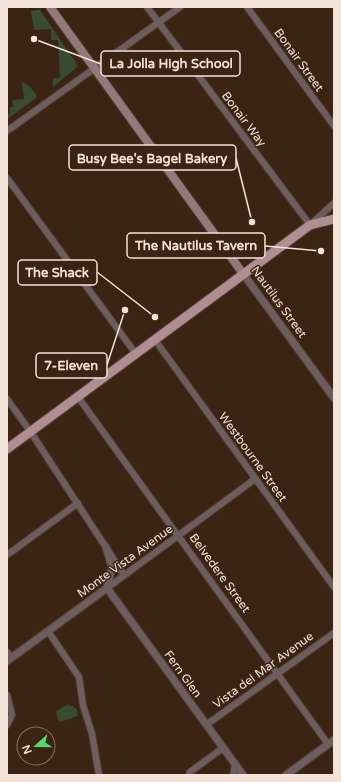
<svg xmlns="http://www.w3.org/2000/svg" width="341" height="782" viewBox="0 0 341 782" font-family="'Varela Round',sans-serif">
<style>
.green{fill:#394c32}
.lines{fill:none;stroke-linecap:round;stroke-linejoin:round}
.minor-casing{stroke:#563f30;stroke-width:8}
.tertiary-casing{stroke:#563f30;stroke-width:9}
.secondary-casing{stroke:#563f30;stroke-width:10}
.primary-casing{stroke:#563f30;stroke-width:11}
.minor{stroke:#6e5d5f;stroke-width:6}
.tertiary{stroke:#6e5d5f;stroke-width:7}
.secondary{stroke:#93797c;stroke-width:8}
.primary{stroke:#b08e93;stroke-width:9}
.labels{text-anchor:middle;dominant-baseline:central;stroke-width:3;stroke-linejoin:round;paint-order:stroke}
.street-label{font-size:12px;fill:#f3e2d8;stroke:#3c2415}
.leader{fill:none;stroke:#f3e2d8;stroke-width:1.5}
.callout-dot{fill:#f3e2d8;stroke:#3c2415;stroke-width:1.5}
.callout{fill:#3c2415;stroke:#f3e2d8;stroke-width:1.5}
.callout-label{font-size:13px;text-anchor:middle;font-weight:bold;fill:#f3e2d8}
</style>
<rect width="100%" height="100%" fill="#3c2415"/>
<!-- green -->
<g class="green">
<path d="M40 10 78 66 53 87V78H60L58 40H51V29L34 30 31 11Z"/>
<path d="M22 82 29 86 36 94V98L7 119V114H10V107H13L12 100 24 99Z"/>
<path d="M69 704V706H73L74 708H76L78 716 59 722 56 711Z"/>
</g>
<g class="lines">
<defs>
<g id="minor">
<path d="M147 7 310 225 334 203"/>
<path d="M247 7 334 126"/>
<path d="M7 131 180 7"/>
<path d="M7 178 136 354"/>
<path d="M155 340 334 587"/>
<path d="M78 397 328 744"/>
<path d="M7 399 30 431 124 575"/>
<path d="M7 555 78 503"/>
<path d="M107 588 255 479"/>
<path d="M48 631 79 677 83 705 92 734 99 775"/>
<path d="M7 652 11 658"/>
<path d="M7 695 12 715 7 725"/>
<path d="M206 725 334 633"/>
<path d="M189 775 190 772 223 748"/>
<path d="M233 775 235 765"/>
</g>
<g id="tertiary">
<path d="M244 275 334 398"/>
<path d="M106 547 112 567 107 588"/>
<path d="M107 588 243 775"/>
<path d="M7 661 107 588"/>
<path d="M286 775 334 740"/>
</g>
<path id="secondary" d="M50 7 244 275"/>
<path id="primary" d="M7 449 310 225 334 219"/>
</defs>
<!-- minor casing -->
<use href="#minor" class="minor-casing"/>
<!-- tertiary casing -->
<use href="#tertiary" class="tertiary-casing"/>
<!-- secondary casing -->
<use href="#secondary" class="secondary-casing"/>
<!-- primary casing -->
<use href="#primary" class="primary-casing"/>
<!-- minor -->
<use href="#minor" class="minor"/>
<!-- tertiary -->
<use href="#tertiary" class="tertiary"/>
<!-- secondary -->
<use href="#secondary" class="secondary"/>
<!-- primary -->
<use href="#primary" class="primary"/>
</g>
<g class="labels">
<!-- street labels -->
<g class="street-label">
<text transform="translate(299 60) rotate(54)">Bonair Street</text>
<text transform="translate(244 119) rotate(53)">Bonair Way</text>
<text transform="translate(279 302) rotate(54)">Nautilus Street</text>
<text transform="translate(253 457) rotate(54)">Westbourne Street</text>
<text transform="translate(125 561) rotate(-36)">Monte Vista Avenue</text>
<text transform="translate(220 573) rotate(54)">Belvedere Street</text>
<text transform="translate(263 670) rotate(-36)">Vista del Mar Avenue</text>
<text transform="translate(183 674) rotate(54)">Fern Glen</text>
</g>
</g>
<!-- callouts -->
<path class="leader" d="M34 39L101 64M252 222L236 158M321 251L265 246M155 317L97 272M125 310L107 365"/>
<g class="callout-dot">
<circle cx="34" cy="39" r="4"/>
<circle cx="252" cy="222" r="4"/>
<circle cx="321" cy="251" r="4"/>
<circle cx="155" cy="317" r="4"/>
<circle cx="125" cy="310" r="4"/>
</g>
<g class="callout">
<rect x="101" y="51" width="139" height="25" rx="4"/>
<rect x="69" y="145" width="167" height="25" rx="4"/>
<rect x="127" y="233" width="138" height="25" rx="4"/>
<rect x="18" y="260" width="79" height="25" rx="4"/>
<rect x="36" y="353" width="71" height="25" rx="4"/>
</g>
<g class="callout-label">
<text x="171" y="68">La Jolla High School</text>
<text x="152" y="163">Busy Bee's Bagel Bakery</text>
<text x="196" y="250">The Nautilus Tavern</text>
<text x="57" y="277">The Shack</text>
<text x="71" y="370">7-Eleven</text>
</g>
<!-- border -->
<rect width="341" height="782" fill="none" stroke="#f3e2d8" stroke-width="16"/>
<!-- north arrow -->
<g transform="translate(36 746) rotate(249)"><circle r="19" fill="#3c2415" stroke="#857063"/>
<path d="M0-3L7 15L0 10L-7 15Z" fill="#5bd56e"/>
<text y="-6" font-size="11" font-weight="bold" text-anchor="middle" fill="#f3e2d8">N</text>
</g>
</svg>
